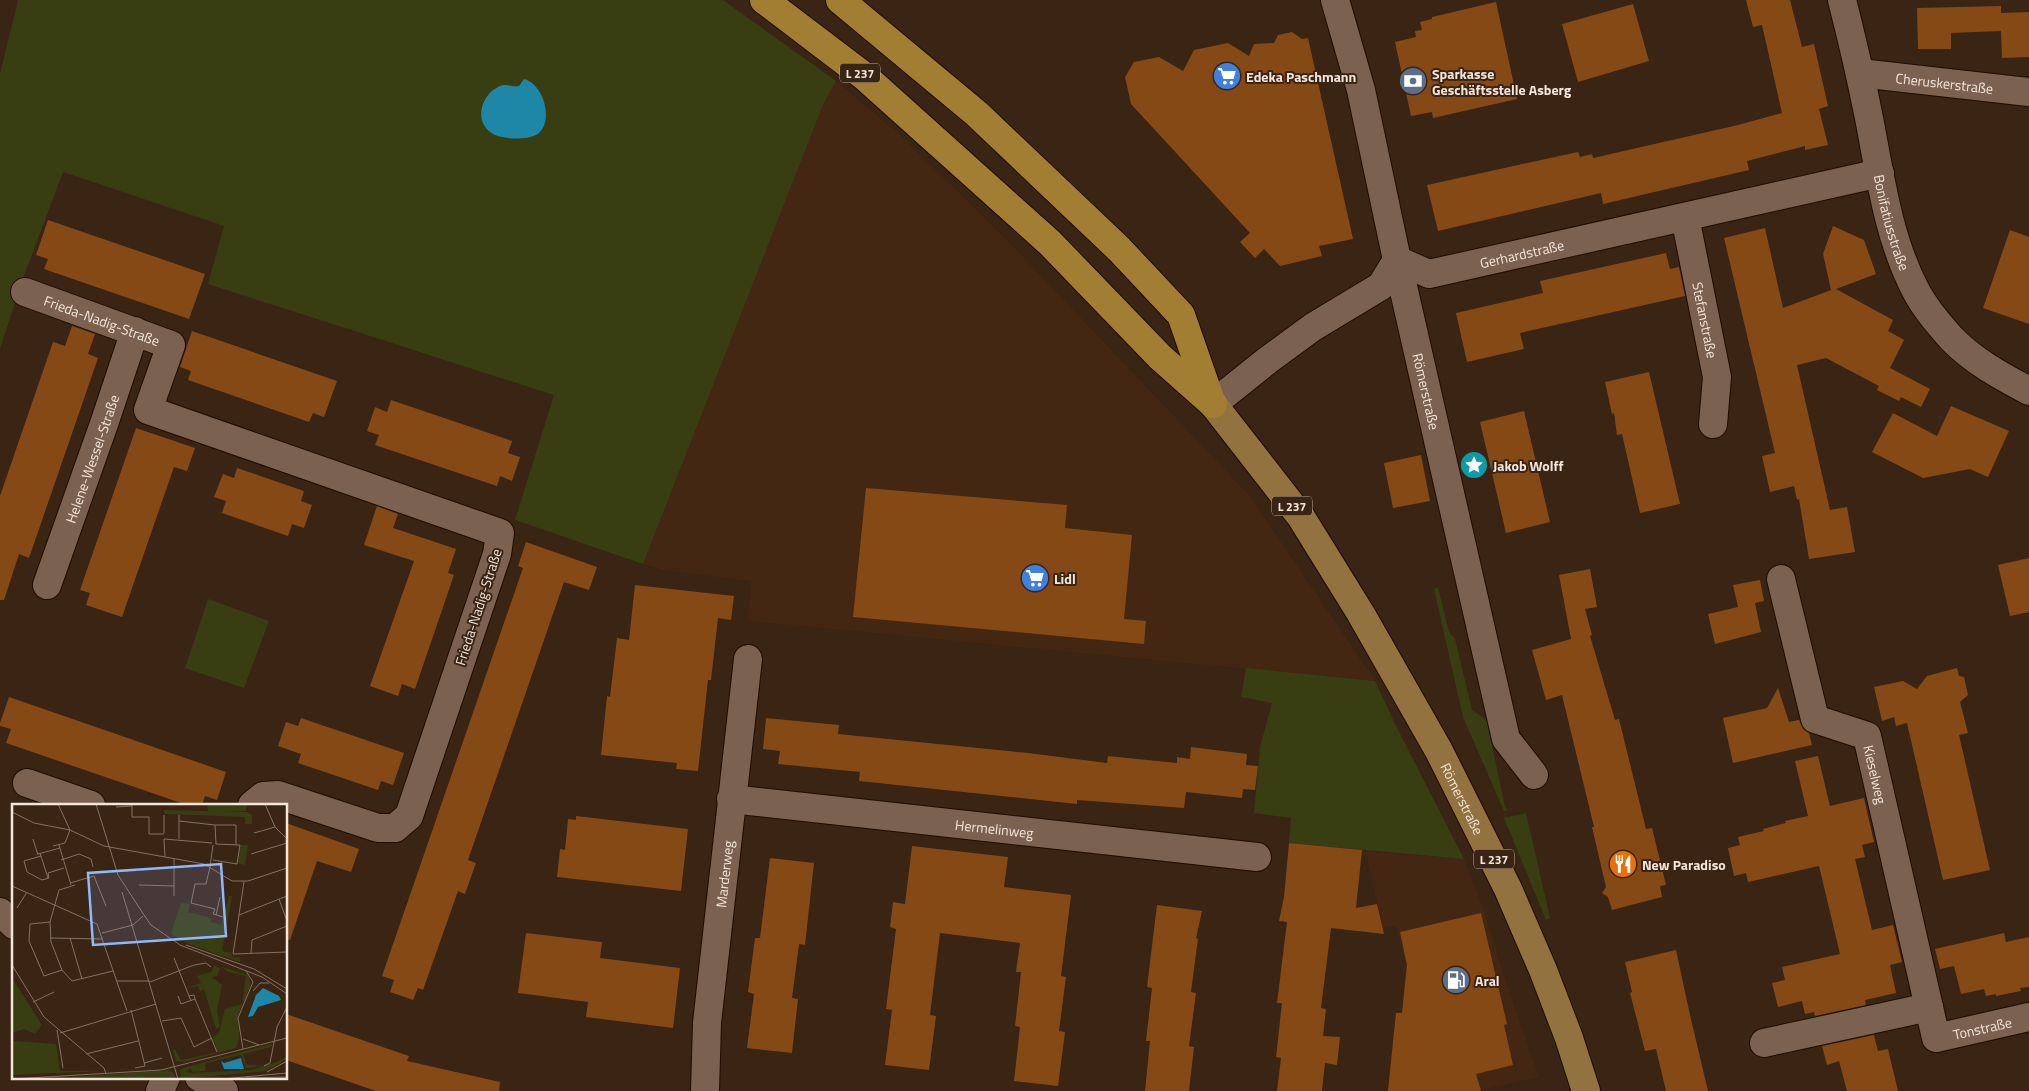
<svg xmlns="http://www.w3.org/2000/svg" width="2029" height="1091" viewBox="0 0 2029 1091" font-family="'Titillium Web',sans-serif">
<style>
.built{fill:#432712}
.green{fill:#383e12}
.water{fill:#1e87a8}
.building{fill:#854916}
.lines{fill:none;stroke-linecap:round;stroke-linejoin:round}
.minor-casing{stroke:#200c01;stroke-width:30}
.major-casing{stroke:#200c01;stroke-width:30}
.highway-casing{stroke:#200c01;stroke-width:30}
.minor{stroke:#7b614f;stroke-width:28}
.major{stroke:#92723e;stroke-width:28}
.highway{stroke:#a27e33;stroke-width:28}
.labels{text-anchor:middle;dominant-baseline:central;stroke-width:4;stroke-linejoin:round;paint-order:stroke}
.shield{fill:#3a2414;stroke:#bcab9f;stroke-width:1}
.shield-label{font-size:12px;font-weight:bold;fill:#f4e5db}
.poi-label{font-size:14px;font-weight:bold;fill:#f4e5db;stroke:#3a2414;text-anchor:start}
.street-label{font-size:14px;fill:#f4e5db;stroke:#3a2414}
.inset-road{fill:none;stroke:#847164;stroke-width:1}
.view{fill:#8fb8fd;fill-opacity:0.15;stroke:#8fb8fd;stroke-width:2.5}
.inset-edge{fill:none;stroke:#f4e5db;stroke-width:2.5}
</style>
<rect width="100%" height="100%" fill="#3a2414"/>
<!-- built -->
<g class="built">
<path d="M836 81 898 133 1005 238 1250 496 1375 681 748 621 751 581 662 570 643 564 823 105Z"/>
<path d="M1365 851 1464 859 1483 908 1507 985 1539 1077 1477 1091H1387L1396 1012H1401L1406 965 1396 926 1383 928Z"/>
</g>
<!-- green -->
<g class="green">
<path d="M18 0H723L836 81 823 105 643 564 515 520 554 395 208 284 224 226 63 172 22 281 0 349V74Z"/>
<path d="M1438 587 1449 632 1455 639 1472 710 1484 718 1487 722 1505 807 1508 810 1504 811 1463 717 1434 589Z"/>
<path d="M208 599 269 621 244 688 185 668Z"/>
<path d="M1246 668 1375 681 1396 726 1464 859 1289 843 1291 818 1254 813 1260 747 1272 703 1241 697Z"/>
<path d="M1526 813 1550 918 1546 920 1504 818Z"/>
</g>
<!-- water -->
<path class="water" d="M524 79C546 85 554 126 536 135 526 140 508 139 498 136 472 127 479 95 500 86 507 83 512 88 519 86Z"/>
<!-- building -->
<g class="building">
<path d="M1746 0H1790L1802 47 1814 44 1828 106 1819 109 1828 145 1805 150V146L1747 161 1749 170 1603 204 1601 193 1438 231 1427 185 1578 152 1580 157 1592 154 1593 158 1738 125 1782 113 1762 25 1753 27Z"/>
<path d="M1496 2 1517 99 1433 118 1432 112 1411 116 1395 42 1416 37 1415 31 1422 30 1420 22 1432 19V17Z"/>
<path d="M1633 4 1649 61 1578 82 1562 24Z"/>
<path d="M2001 6V13L2029 12V57L2002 58 2001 31 1951 33V49H1918L1917 8Z"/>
<path d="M1292 32 1302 39 1308 38 1353 239 1319 246 1322 256 1280 266 1264 249 1255 258 1240 242 1250 233 1131 104 1125 77 1134 62 1159 57 1183 71 1194 50 1228 43 1249 56 1254 44 1274 43 1278 35Z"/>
<path d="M48 220 205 274 189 319 44 269 48 259 36 255Z"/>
<path d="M1833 226 1864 240 1876 274 1836 289 1893 320 1888 331 1904 340 1890 368 1930 389 1921 407 1901 397 1899 401 1877 390 1879 386 1826 358 1797 365 1830 510 1847 507 1855 552 1809 559 1799 499 1797 500 1794 486 1770 492 1762 456 1775 453 1724 238 1765 228 1783 308 1831 290 1823 254Z"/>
<path d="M2010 230 2029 237V324L1983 308Z"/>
<path d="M1666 253 1670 269 1679 267 1685 296 1520 333 1524 349 1467 362 1456 313 1543 293 1540 281Z"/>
<path d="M72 326 95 334 88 354 98 358 29 558 19 554 4 600H0V496L53 342 65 346Z"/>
<path d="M192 331 337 381 324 417 313 413 309 422 188 380 191 371 180 367Z"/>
<path d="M1649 372 1680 504 1640 513 1622 434 1617 435 1614 413 1612 414 1605 382Z"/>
<path d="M391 400 512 441 508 453 520 457 512 481 500 476 497 486 375 445 379 435 367 431 375 407 387 412Z"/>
<path d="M1951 406 2009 431 1988 477 1970 469 1923 478 1872 452 1893 413 1937 436Z"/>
<path d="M1524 411 1550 522 1506 533 1480 422Z"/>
<path d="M136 428 195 448 187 471 174 467 122 617 86 605 90 593 80 590Z"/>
<path d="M1421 455 1430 501 1393 508 1384 463Z"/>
<path d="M237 468 304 491 301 501 312 505 304 528 292 524 288 536 222 513 226 501 214 497 223 474 234 478Z"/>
<path d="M866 488 1067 505 1065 528 1132 535 1124 619 1146 621 1144 644 853 617Z"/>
<path d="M377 506 398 514 393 528 456 549 448 573 454 575 415 689 402 684 398 696 370 686 414 561 364 545Z"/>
<path d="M526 542 597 567 589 590 564 582 468 860 476 863 465 894 458 891 423 990 418 988 413 1000 390 992 394 980 382 976 523 568 518 566Z"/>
<path d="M2029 558V612L2010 616 1998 565Z"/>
<path d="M1590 569 1597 607 1585 609 1592 635 1590 636 1615 720 1619 719 1646 829 1652 828 1666 885 1660 886 1662 897 1612 910 1608 897 1602 893 1606 887 1592 827H1594L1562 695 1546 700 1532 650 1571 639 1559 575Z"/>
<path d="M1760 580 1764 601 1755 603 1761 632 1715 644 1708 614 1738 607 1733 585Z"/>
<path d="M635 585 734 596 731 620 718 618 711 680H708L698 771 676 769 677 763 601 755 607 696 610 697 617 638 629 640Z"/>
<path d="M1957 668 1959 676 1964 677 1968 695 1960 702 1968 733 1959 735 1990 870 1943 880 1907 723 1896 726 1894 717 1882 721 1874 687 1903 681 1917 689 1927 676Z"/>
<path d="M1778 688 1789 722 1799 720 1803 729 1809 733 1812 745 1733 763 1723 718 1767 708Z"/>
<path d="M9 697 226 772 217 800 205 796 202 805H187L6 743 11 729 0 726V723Z"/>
<path d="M301 718 404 753 393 785 381 781 378 790 298 763 301 754 278 746 286 722 298 726Z"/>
<path d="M766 718 839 725 838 734 1028 753 1107 763 1108 756 1177 763V757L1190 759 1191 747 1247 754 1246 765 1258 766 1255 790 1243 789 1242 798 1186 792 1184 808 1077 800V804L859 781 860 772 778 764 780 751 763 749Z"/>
<path d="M1818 756 1830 806 1864 798 1874 842 1862 845 1865 857 1855 859 1872 930 1893 925 1902 962 1890 965 1896 993 1865 1000 1866 1005 1815 1016 1814 1012 1805 1014 1802 1001 1778 1007 1772 983 1785 980 1782 967 1840 954 1819 866 1748 882 1746 873 1734 876 1728 848 1740 845 1738 837 1764 831 1763 829 1786 823 1785 821 1808 816 1795 761Z"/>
<path d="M576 816 688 829 681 891 557 877 560 849 565 850 568 819 576 820Z"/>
<path d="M286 823 359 849 351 872 317 861 290 940 286 939Z"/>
<path d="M1289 843 1362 850 1356 908 1377 904 1384 934 1331 928 1321 1008 1326 1009 1323 1036 1340 1037 1337 1065 1325 1063 1322 1091H1277L1281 1058 1276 1057 1282 1003H1277L1287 922 1279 921 1284 897Z"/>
<path d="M912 846 1008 857 1004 887 1071 895 1061 976 1066 977 1059 1031 1065 1032 1058 1086 1014 1081 1020 1027 1015 1026 1021 972H1016L1020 943 940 933 930 1015 936 1016 929 1070 885 1065 892 1010 886 1009 896 929 890 927 893 902 905 904Z"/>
<path d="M770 858 814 863 805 945 799 944 792 998 798 999 792 1053 747 1048 754 994 748 992 755 938H760Z"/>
<path d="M1157 905 1202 911 1196 938 1198 939 1191 992 1196 993 1189 1046 1194 1047 1189 1091H1145L1150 1041H1146L1152 988 1147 987Z"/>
<path d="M1481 913 1507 1024 1504 1025 1513 1065 1476 1074 1481 1091H1388L1396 1013H1402L1407 965 1400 932Z"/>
<path d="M526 933 602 942 600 958 680 968 673 1028 586 1017 588 1002 518 993Z"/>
<path d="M2004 933 2006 942 2029 937V987L2020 988 2021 991 1996 996V994L1986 996 1984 989 1961 994 1954 966 1940 969 1935 949Z"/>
<path d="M1676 950 1690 1015 1708 1091H1666L1656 1049 1645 1051 1630 993 1632 992 1625 962Z"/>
<path d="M286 1014 409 1056 407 1061 500 1082 499 1091H376L286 1060Z"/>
<path d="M1874 1035 1878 1051 1888 1049 1898 1091H1847L1839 1061 1827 1065 1822 1046Z"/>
</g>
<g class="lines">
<defs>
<g id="minor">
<path id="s1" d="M1335 0 1361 90 1397 260 1506 739 1534 775"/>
<path id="s2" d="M1842 0C1852 39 1861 78 1869 118 1880 175 1888 237 1915 289 1924 307 1938 323 1951 338 1973 361 2001 376 2029 391"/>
<path id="s3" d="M1860 73 2029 92"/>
<path id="s4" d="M1685 217 1717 377 1713 424"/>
<path id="s5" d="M1397 260 1429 274 1880 173"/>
<path id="s6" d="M25 292 171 345 148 410 500 533 497 554 409 816 395 828H378L278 795 263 796 252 805"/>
<path d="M1213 404 1268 360 1313 327 1381 286 1397 260"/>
<path id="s7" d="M1781 579 1815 719 1867 736 1936 1038 2029 1017"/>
<path id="s8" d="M47 585 105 421 135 331"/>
<path d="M27 783 91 805"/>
<path id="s9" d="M731 799 1257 857"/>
<path d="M0 912 14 925"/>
<path d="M1764 1043 1929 1007"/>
<path d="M199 1077 224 1091"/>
<path d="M160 1091 166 1077"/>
<path id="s10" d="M705 1091 707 1023 748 659"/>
</g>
<g id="major">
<path id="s11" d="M1213 404 1301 517 1361 614 1439 751 1508 889 1543 970 1569 1038 1586 1091"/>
</g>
<g id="highway">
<path d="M764 0 864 76 1050 243 1160 357 1213 404"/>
<path d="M840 0 977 114 1119 249 1181 315 1211 401"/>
</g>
</defs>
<!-- minor casing -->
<use href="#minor" class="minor-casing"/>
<!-- major casing -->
<use href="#major" class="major-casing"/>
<!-- highway casing -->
<use href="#highway" class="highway-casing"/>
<!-- minor -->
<use href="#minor" class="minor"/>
<!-- major -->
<use href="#major" class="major"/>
<!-- highway -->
<use href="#highway" class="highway"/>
</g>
<!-- icons -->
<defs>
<symbol id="supermarket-disc" viewBox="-11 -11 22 22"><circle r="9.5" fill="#3f7fe0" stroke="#3a2414"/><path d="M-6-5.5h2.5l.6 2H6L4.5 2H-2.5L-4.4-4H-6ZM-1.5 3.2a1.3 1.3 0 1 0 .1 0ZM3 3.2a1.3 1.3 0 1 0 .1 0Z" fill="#fff"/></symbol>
<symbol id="bank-disc" viewBox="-11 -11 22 22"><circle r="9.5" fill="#5c6f8a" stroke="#3a2414"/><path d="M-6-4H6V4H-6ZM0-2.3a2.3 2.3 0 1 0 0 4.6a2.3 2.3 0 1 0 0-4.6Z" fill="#fff"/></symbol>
<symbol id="sight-disc" viewBox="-11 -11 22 22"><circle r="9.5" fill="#0f9aa8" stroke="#3a2414"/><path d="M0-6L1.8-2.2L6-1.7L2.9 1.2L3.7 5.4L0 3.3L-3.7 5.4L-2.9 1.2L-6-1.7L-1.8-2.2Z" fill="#fff"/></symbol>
<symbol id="restaurant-disc" viewBox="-11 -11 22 22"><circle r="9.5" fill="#e8710a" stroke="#3a2414"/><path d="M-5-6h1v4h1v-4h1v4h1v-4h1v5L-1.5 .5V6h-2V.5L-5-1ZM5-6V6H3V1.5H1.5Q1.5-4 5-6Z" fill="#fff"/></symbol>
<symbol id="fuel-disc" viewBox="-11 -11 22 22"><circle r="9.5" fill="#5c6f8a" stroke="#3a2414"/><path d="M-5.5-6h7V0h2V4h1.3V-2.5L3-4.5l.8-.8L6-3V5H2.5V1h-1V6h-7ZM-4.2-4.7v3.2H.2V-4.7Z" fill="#fff"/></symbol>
</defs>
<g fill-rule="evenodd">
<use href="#supermarket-disc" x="1211" y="60" width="32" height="32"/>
<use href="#bank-disc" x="1397" y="65" width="32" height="32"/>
<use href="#sight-disc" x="1458" y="449" width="32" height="32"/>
<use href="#supermarket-disc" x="1019" y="562" width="32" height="32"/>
<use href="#restaurant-disc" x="1607" y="848" width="32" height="32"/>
<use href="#fuel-disc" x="1440" y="964" width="32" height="32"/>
</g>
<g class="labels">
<!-- shield labels -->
<g class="shield">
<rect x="840" y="63.5" width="40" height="19" rx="4"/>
<rect x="1272" y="496.5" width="40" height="19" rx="4"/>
<rect x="1474" y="849.5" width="40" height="19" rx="4"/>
</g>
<g class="shield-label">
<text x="860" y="73">L 237</text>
<text x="1292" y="506">L 237</text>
<text x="1494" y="859">L 237</text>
</g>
<!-- poi labels -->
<g class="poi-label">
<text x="1432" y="73">Sparkasse<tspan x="1432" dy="16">Geschäftsstelle Asberg</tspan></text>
<text x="1246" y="76">Edeka Paschmann</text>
<text x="1493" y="465">Jakob Wolff</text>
<text x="1054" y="578">Lidl</text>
<text x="1642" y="864">New Paradiso</text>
<text x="1475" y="980">Aral</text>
</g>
<!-- street labels -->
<g class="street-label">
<text stroke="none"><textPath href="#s3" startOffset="85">Cheruskerstraße</textPath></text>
<text stroke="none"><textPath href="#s2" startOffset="228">Bonifatiusstraße</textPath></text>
<text stroke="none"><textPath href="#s5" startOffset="130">Gerhardstraße</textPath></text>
<text stroke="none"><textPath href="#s6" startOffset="82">Frieda-Nadig-Straße</textPath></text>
<text stroke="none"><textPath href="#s4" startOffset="105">Stefanstraße</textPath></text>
<text stroke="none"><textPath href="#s1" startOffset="402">Römerstraße</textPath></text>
<text stroke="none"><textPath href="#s8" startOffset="134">Helene-Wessel-Straße</textPath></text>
<text transform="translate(478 607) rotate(-72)">Frieda-Nadig-Straße</text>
<text stroke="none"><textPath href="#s7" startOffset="238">Kieselweg</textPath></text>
<text stroke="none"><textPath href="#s11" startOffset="468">Römerstraße</textPath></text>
<text stroke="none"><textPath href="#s9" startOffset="265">Hermelinweg</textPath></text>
<text stroke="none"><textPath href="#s10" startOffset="218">Marderweg</textPath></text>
<text stroke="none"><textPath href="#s7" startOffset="556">Tonstraße</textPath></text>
</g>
</g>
<!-- overview -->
<g transform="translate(12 804)">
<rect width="275" height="275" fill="#3a2414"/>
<path d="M195 0H235L234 7 211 8H235L240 11V20H233V13L152 10V6L196 7ZM229 41H236L233 61 226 59ZM217 92H220L210 147 219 149 221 154 228 153V158L177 140 159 130 169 98 178 100 176 108 199 114V118L209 121ZM202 162 208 164 205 172 200 173 210 181 205 206 208 223 204 225 192 185 188 187 186 182 175 184 189 179 185 172 199 168ZM210 163 236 171 239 181 226 211 227 235 224 244 172 258 164 257 161 246 163 245 169 256 206 248 200 234 207 229 213 205 230 200 234 172 217 168ZM0 174 30 221 23 230 12 225 0 229ZM0 237 44 240 48 267H90L0 271ZM259 240 260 241 259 243 231 250 235 261 252 262 234 264 229 251 194 259 193 267 180 268 179 264 173 268 181 269 239 266 265 258 275 252V255L254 267 169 275 168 266 175 263ZM156 266 162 269 163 275H32Z" fill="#383e12"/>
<path d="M251 184 267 192 269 196 246 203 241 212 236 213 244 191ZM229 254 232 265H212L209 257 212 259Z" fill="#1e87a8"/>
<path class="inset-road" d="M84 0 106 71 132 111M120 0V13H137V30H152M253 0 263 23M104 3 120 2M0 8 22 19 58 26 92 42 192 60 220 77H236L275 64M167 17 203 21M152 29V11M242 29 263 23 275 35M21 35 26 51M152 35 200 39M152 35 153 53M167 35V11M204 40 203 21H224V40M47 41 59 81M41 42 53 39 58 26 46 0M28 49 36 74M26 50 48 44M239 50 275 39M29 52 12 57 15 68 30 76 37 74 36 69M49 56 67 50 79 55 81 63M201 56 225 60 228 41 204 40M198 63 194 80H183L179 99 203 105 201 110 211 113M198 63 201 41M36 69 52 64M232 78 221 150 275 148M58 79 82 72 94 102M63 81 47 86 38 118 39 138 50 166 60 177 101 167M127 81 162 82M0 82 85 120 115 207M110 88 166 275M162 92V55M267 95 275 117M5 104 15 88M132 111 139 121 168 141 250 173 275 190M204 111 208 93M227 111 275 92M38 118 18 120 17 137 32 172 50 166M90 129 121 121 131 112M38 134 91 135M58 134 70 175M174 141 242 165 275 185M239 150 240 136 275 122M162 154 177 192M0 161 32 213 92 264 94 270M105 177H138M138 178 182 161 194 159 199 163M241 187 248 179H257M166 192 169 200 183 195 182 191 177 192 179 197M183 195 205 248M21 198 42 188M119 206 133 262 123 264M150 217 169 214 182 243 200 234M45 226 51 264M48 229 144 200M231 235 247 241M231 245 226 214 241 178 234 167M74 250 126 237M132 259 150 254M252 262 258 259 265 223 275 203M255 268 275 257M234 274 275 273M0 275 149 266 275 234M210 275 275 269"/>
<path class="view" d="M209 60 214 132 81 141 76 69Z"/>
<rect width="275" height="275" class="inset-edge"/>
</g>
</svg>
